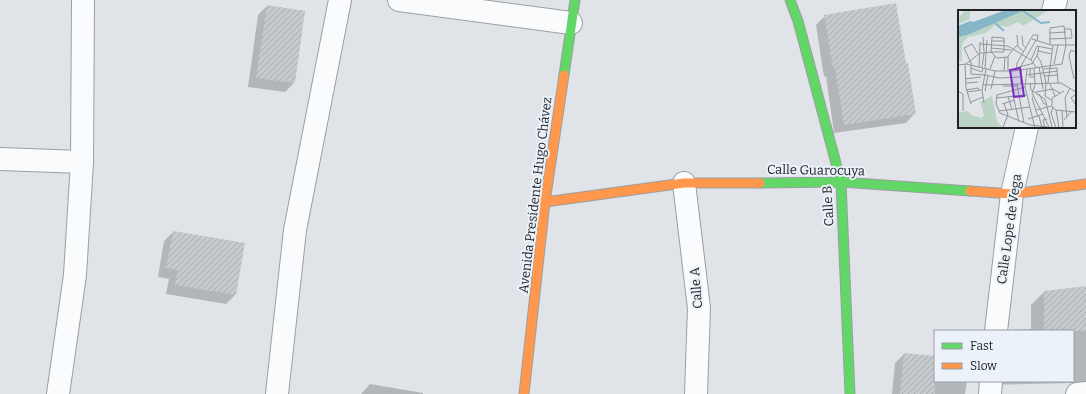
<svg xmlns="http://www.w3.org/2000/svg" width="1086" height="394" viewBox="0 0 1086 394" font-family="Bitter,serif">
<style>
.shadow{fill:#0003}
.building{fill:url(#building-hatch)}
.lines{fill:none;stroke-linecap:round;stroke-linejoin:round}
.street-casing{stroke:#9c9fa2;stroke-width:24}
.fast-casing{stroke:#9c9fa2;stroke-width:11}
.slow-casing{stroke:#9c9fa2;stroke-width:11}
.street{stroke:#fafbfc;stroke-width:22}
.fast{stroke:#63d668;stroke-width:9}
.slow{stroke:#ff974d;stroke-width:9}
.labels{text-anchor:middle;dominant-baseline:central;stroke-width:4;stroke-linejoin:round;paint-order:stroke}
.street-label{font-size:13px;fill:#1e2023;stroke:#ebf2f9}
.inset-river{fill:none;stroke:#86b5c8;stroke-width:2}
.inset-road{fill:none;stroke:#929699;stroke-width:1}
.view{fill:#7b2cbf;fill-opacity:0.15;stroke:#7b2cbf;stroke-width:2}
.inset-edge{fill:none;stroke:#1e2023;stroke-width:2}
</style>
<defs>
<pattern id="building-hatch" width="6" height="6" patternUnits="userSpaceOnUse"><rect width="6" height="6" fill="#c7cacd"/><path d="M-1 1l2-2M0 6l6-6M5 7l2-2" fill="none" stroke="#aaadb0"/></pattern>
</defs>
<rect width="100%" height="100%" fill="#e0e4e8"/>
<!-- shadow -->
<g class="shadow">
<path d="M267 6 304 11 294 83 285 92 248 87 258 15Z"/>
<path d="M825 16 905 64 915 113 906 123 834 133 826 76 824 77 816 25Z"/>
<path d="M173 232 235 295 226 304 166 294 169 279 158 277 164 241Z"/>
<path d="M1086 287V382L1070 383 986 385V381H1073V331H1008L1009 330 1031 329V305L1044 292Z"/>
<path d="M904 354 935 357V381H967L965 394H892L895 363Z"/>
<path d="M370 384 423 393V394H361Z"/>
</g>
<!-- building -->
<g class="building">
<path d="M896 3 906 63H908L916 114 844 125 835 68H833L824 15Z"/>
<path d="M267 5 305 11 295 83 256 78Z"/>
<path d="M173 231 245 243 236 295 175 285 178 270 166 268Z"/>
<path d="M1086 286V331H1044V291Z"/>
<path d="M904 353 935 356V394H900Z"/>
</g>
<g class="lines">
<defs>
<g id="street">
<path d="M399 0 571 23"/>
<path d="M1053 11 1056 0"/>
<path d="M0 159 82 162"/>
<path d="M684 183 699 308 696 394"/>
<path d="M996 331 1012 194 1027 127"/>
<path d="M58 394 75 275 82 162 83 0"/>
<path d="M277 394 295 230 340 0"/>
<path d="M990 394 991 381"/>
<path d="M1077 394 1086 393"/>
</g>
<g id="fast">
<path d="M790 0 798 21 841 182 850 394"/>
<path d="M564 75 575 0"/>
<path d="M760 183 841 182 970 191"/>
</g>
<g id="slow">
<path d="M970 191 1012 194 1086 184"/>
<path d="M545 202 684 183H760"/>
<path d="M524 394 545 202 564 75"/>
</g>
</defs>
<!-- street casing -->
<use href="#street" class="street-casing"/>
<!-- fast casing -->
<use href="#fast" class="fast-casing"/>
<!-- slow casing -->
<use href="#slow" class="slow-casing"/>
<!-- street -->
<use href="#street" class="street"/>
<!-- fast -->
<use href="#fast" class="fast"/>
<!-- slow -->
<use href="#slow" class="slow"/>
</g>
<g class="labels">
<!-- street labels -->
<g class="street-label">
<text transform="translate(816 170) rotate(1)">Calle Guarocuya</text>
<text transform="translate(535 195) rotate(-83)">Avenida Presidente Hugo Chávez</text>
<text transform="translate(828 206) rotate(-93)">Calle B</text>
<text transform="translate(1009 229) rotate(-82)">Calle Lope de Vega</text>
<text transform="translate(696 288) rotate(-95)">Calle A</text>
</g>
</g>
<!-- overview -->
<g transform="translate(958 10)">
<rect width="118" height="118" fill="#e0e4e8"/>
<path d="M7 0H12V9L0 14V9ZM67 0H91L65 16 60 12 49 17 37 15 28 23 10 27 4 34V51L0 52V27ZM34 86 39 111 45 118H0V103L10 101 13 105 24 108 26 105 22 92Z" fill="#bcd4c6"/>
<path d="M67 0 9 25 0 27V16L12 11 15 12 45 1Z" fill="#86b5c8"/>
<path class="inset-river" d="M65 1 83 13 92 12M37 13 46 21"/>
<path class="inset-road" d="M91 23 108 22M59 25 60 37 66 42M64 26 65 35 68 38M25 27 26 42M74 29 93 35H118M91 29 114 28 113 19H107M33 31H47M22 34 50 36 73 50 78 57M33 38 53 40M80 41 94 44M79 46 83 52 88 73 87 86 93 90M73 50 79 36 94 39M75 52 79 46 81 36M7 54 8 78 13 94M8 54 22 43H26L33 42H46V28L34 27 33 42 39 48 50 47M96 54 100 35M0 55 8 54 37 61H55L104 54 108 35 106 16 92 18V35M13 55V64L27 65M14 55 6 38 14 34 20 44M63 56 78 30M21 57 22 32M24 57 26 43M81 57 85 79M13 58 24 62 25 58M27 58 29 30M58 58 76 53M72 58V67H76M76 58 77 75 74 83 91 117M32 59 37 46M69 59 67 77 77 118M85 59 99 58 100 73M63 60V73M46 61 47 47M50 61V46L59 35M58 61 59 53 75 25H80L79 31M27 65 41 68 63 67M68 65 100 61M86 66 100 65M7 69 23 67M116 69 111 46 113 40 118 42M8 73 20 72M72 73 73 80 87 89 94 117M90 73 95 35M59 74 66 113M92 74 97 86M25 75 103 73 118 82M45 76H59M67 77 39 85 38 94 42 103 72 115 98 118 93 103 95 97M33 79 37 61M8 80 20 78 21 80M0 81 5 84V101M27 81 30 65M9 82 23 80M78 82 95 79 102 83M81 84 86 94H89M118 84 113 88 118 95M55 85 61 112M50 86 54 100M76 86 74 88 80 107M38 88 69 85M13 92 25 87M26 93 24 80 28 59M44 94 57 90M94 96V88L106 81M78 100 93 96 98 100 118 102M98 100 101 118M104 100 105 117M41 101 72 97M81 106 84 118M109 107 107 88 112 78M70 109 85 104M106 110 114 101M45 117 50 105 46 93M87 118 85 110 89 109"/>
<path class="view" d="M62 58 66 86 56 87 52 60Z"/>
<rect width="118" height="118" class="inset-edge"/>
</g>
<!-- legend -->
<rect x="934" y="330" width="140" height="52" fill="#ebf2f9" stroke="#999ea3"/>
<rect x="942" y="343" width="20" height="6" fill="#63d668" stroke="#999ea3"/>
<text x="970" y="350" font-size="12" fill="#1e2023">Fast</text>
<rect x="942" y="363" width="20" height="6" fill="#ff974d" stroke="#999ea3"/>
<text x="970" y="370" font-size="12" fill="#1e2023">Slow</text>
</svg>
